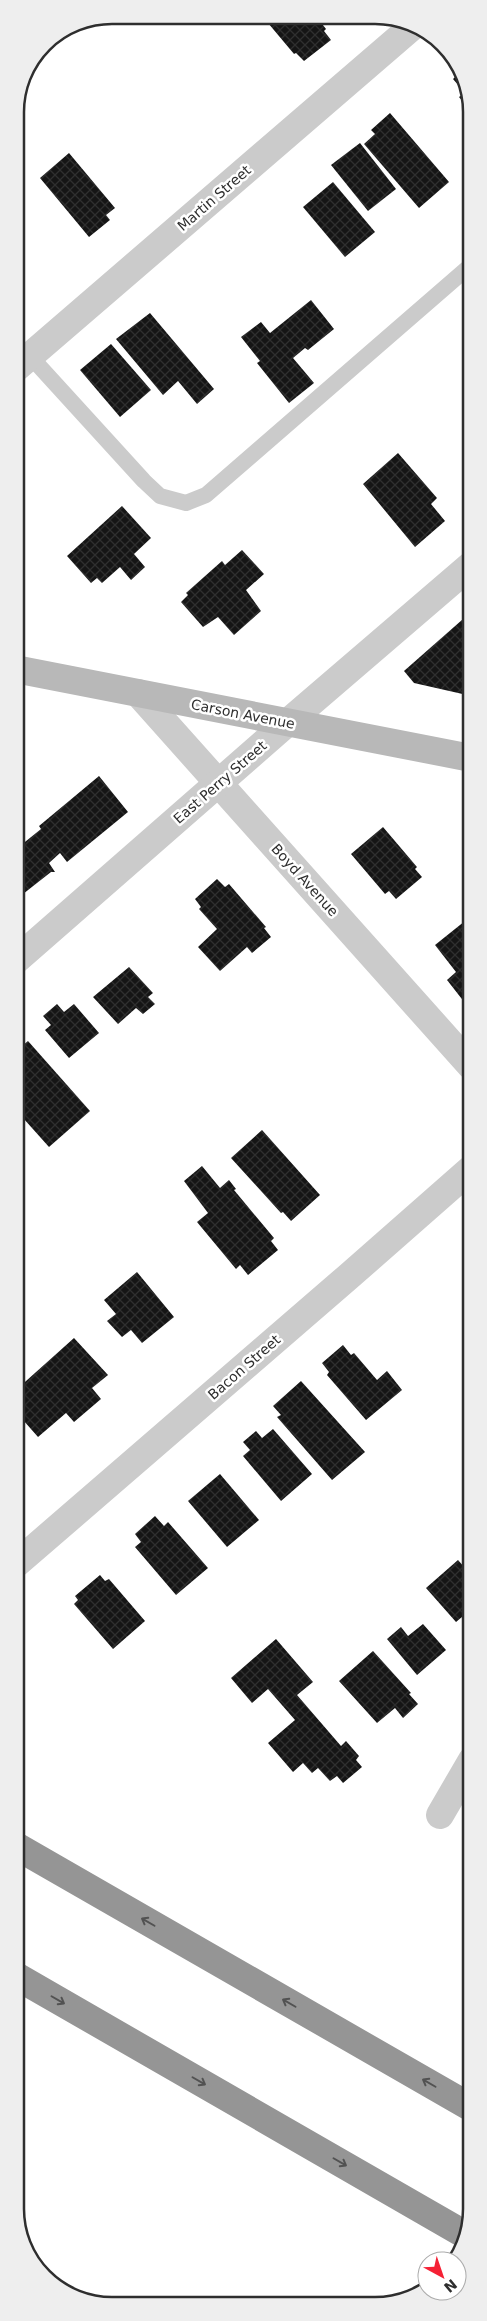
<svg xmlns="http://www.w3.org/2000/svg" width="487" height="2321" viewBox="0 0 487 2321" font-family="'DejaVu Sans',sans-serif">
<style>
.building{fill:url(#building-cross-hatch)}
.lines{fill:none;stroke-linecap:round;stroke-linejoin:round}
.lane{stroke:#cbcbcb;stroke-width:16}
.street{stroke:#cbcbcb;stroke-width:28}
.secondary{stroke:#b8b8b8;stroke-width:28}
.highway{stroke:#959595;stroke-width:28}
.oneway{stroke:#525252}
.labels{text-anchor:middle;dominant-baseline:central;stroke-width:5;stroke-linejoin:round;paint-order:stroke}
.street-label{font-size:14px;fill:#2e2e2e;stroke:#fff}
.rim{fill:none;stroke:#2e2e2e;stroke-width:2.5}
</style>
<defs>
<pattern id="building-cross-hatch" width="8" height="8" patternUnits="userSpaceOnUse" patternTransform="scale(1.25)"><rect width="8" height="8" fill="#151515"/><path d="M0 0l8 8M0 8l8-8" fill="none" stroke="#2f2f2f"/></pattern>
</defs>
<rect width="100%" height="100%" fill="#fff"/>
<!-- building -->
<g class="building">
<path d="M263 17H317L326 29 324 31 331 40 304 61 296 53 294 54Z"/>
<path d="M459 73 471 99V112L459 97 465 93 453 79Z"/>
<path d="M390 113 449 182 419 208 364 144 375 134 371 130Z"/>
<path d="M360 143 396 189 368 211 331 165Z"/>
<path d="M69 153 115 208 106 215 110 220 89 237 40 178Z"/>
<path d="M333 182 375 232 345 257 303 207Z"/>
<path d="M311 300 334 329 308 350 305 348 293 358 314 383 289 403 257 363 260 361 241 337 261 322 270 333Z"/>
<path d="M150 313 214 389 197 404 178 381 163 395 116 339Z"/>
<path d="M111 344 151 390 120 417 80 370Z"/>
<path d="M398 453 437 498 431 504 445 521 415 547 363 484Z"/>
<path d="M122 506 151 538 134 554 145 567 131 580 120 567 102 583 97 578 91 583 67 556Z"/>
<path d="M242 550 264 574 246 590 261 611 234 635 218 617 203 627 181 602 188 595 186 593 222 561 225 565Z"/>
<path d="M471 612V691L467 695 414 683 404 671Z"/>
<path d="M99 776 128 812 67 862 60 853 49 863 55 872H51L23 894 15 885V850L41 829 39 826Z"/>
<path d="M383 827 417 867 415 869 422 877 396 899 389 891 385 894 351 854Z"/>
<path d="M217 879 225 887 229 884 266 927 264 928 271 937 252 953 247 947 220 971 198 947 217 929 199 909 201 907 195 899Z"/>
<path d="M470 917 471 997 465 1003 447 980 456 972 435 945Z"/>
<path d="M129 967 153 993 148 997 155 1004 143 1014 136 1008 118 1024 93 997Z"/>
<path d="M57 1004 64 1012 74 1004 99 1033 69 1058 45 1030 51 1025 43 1016Z"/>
<path d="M28 1041 90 1111 49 1147 15 1109V1052Z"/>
<path d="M262 1130 320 1195 291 1221 283 1212 281 1213 231 1158Z"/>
<path d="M202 1166 220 1188 229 1180 236 1189 234 1190 274 1238 271 1241 278 1250 248 1275 240 1265 236 1269 197 1222 208 1213 184 1181Z"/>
<path d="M137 1272 174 1317 142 1343 131 1330 122 1337 107 1321 116 1314 104 1300Z"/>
<path d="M74 1338 108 1375 92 1388 101 1399 74 1422 66 1413 38 1437 16 1412V1390Z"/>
<path d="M343 1345 351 1355 354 1353 377 1380 387 1371 402 1390 366 1420 327 1375 329 1372 322 1363Z"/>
<path d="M301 1381 365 1452 332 1480 277 1417 281 1415 273 1406Z"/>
<path d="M273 1429 312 1474 281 1501 243 1456 250 1450 243 1442 256 1431 262 1438Z"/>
<path d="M220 1474 259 1520 227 1547 188 1501Z"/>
<path d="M155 1516 164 1526 168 1522 208 1568 176 1595 135 1547 141 1542 135 1534Z"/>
<path d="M458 1560 472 1576V1628L462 1617 456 1622 426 1588Z"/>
<path d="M100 1575 105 1581 109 1579 145 1621 113 1649 74 1604 78 1600 75 1596Z"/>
<path d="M423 1624 446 1650 417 1675 387 1639 401 1627 408 1636Z"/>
<path d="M276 1639 313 1682 297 1695 341 1746 346 1741 359 1756 356 1760 362 1767 343 1783 337 1776 330 1781 318 1768 312 1773 303 1763 293 1772 268 1743 295 1720 268 1689 252 1703 231 1678Z"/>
<path d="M373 1651 411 1693 409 1694 418 1704 403 1718 395 1708 377 1723 339 1681Z"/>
</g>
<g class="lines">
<!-- lane -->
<path class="lane" d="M30 356 144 481 160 496 186 503 206 495 471 265"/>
<!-- street -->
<g class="street">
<path d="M15 369 413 26"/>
<path d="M138 693 471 1066"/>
<path d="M15 961 287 723 471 565"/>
<path d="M16 1564 348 1277 472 1168"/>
<path d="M440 1815 472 1760"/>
</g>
<!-- secondary -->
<path class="secondary" d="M15 669 471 758"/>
<!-- highway -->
<g class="highway">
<path d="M16 1846 472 2108"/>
<path d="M16 1976 464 2234"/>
</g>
</g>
<!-- one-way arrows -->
<defs><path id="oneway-shaft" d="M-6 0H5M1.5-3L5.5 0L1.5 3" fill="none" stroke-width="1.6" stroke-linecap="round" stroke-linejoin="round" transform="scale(1.25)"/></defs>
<g class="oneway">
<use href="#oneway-shaft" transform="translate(148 1922) rotate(-150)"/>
<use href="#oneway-shaft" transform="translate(58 2000) rotate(30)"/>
<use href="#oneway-shaft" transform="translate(289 2003) rotate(-150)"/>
<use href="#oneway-shaft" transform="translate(199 2081) rotate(30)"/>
<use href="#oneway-shaft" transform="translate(429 2083) rotate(-150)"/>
<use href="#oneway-shaft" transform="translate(340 2162) rotate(30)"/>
</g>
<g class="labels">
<!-- street labels -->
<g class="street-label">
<text transform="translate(214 198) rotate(-41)">Martin Street</text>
<text transform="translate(243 714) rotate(11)">Carson Avenue</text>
<text transform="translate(220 782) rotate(-41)">East Perry Street</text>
<text transform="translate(305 880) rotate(48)">Boyd Avenue</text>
<text transform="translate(244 1367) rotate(-41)">Bacon Street</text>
</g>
</g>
<!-- crop -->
<path d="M0 0H487V2321H0ZM112 24H375A88 88 0 0 1 463 112V2209A88 88 0 0 1 375 2297H112A88 88 0 0 1 24 2209V112A88 88 0 0 1 112 24Z" fill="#eee" fill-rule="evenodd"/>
<path class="rim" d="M112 24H375A88 88 0 0 1 463 112V2209A88 88 0 0 1 375 2297H112A88 88 0 0 1 24 2209V112A88 88 0 0 1 112 24Z"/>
<!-- north arrow -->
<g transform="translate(442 2276) rotate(140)"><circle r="24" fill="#ffffff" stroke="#ababab"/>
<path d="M0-4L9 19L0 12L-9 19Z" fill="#f52135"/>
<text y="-8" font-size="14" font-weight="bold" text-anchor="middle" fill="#2e2e2e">N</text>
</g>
</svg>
